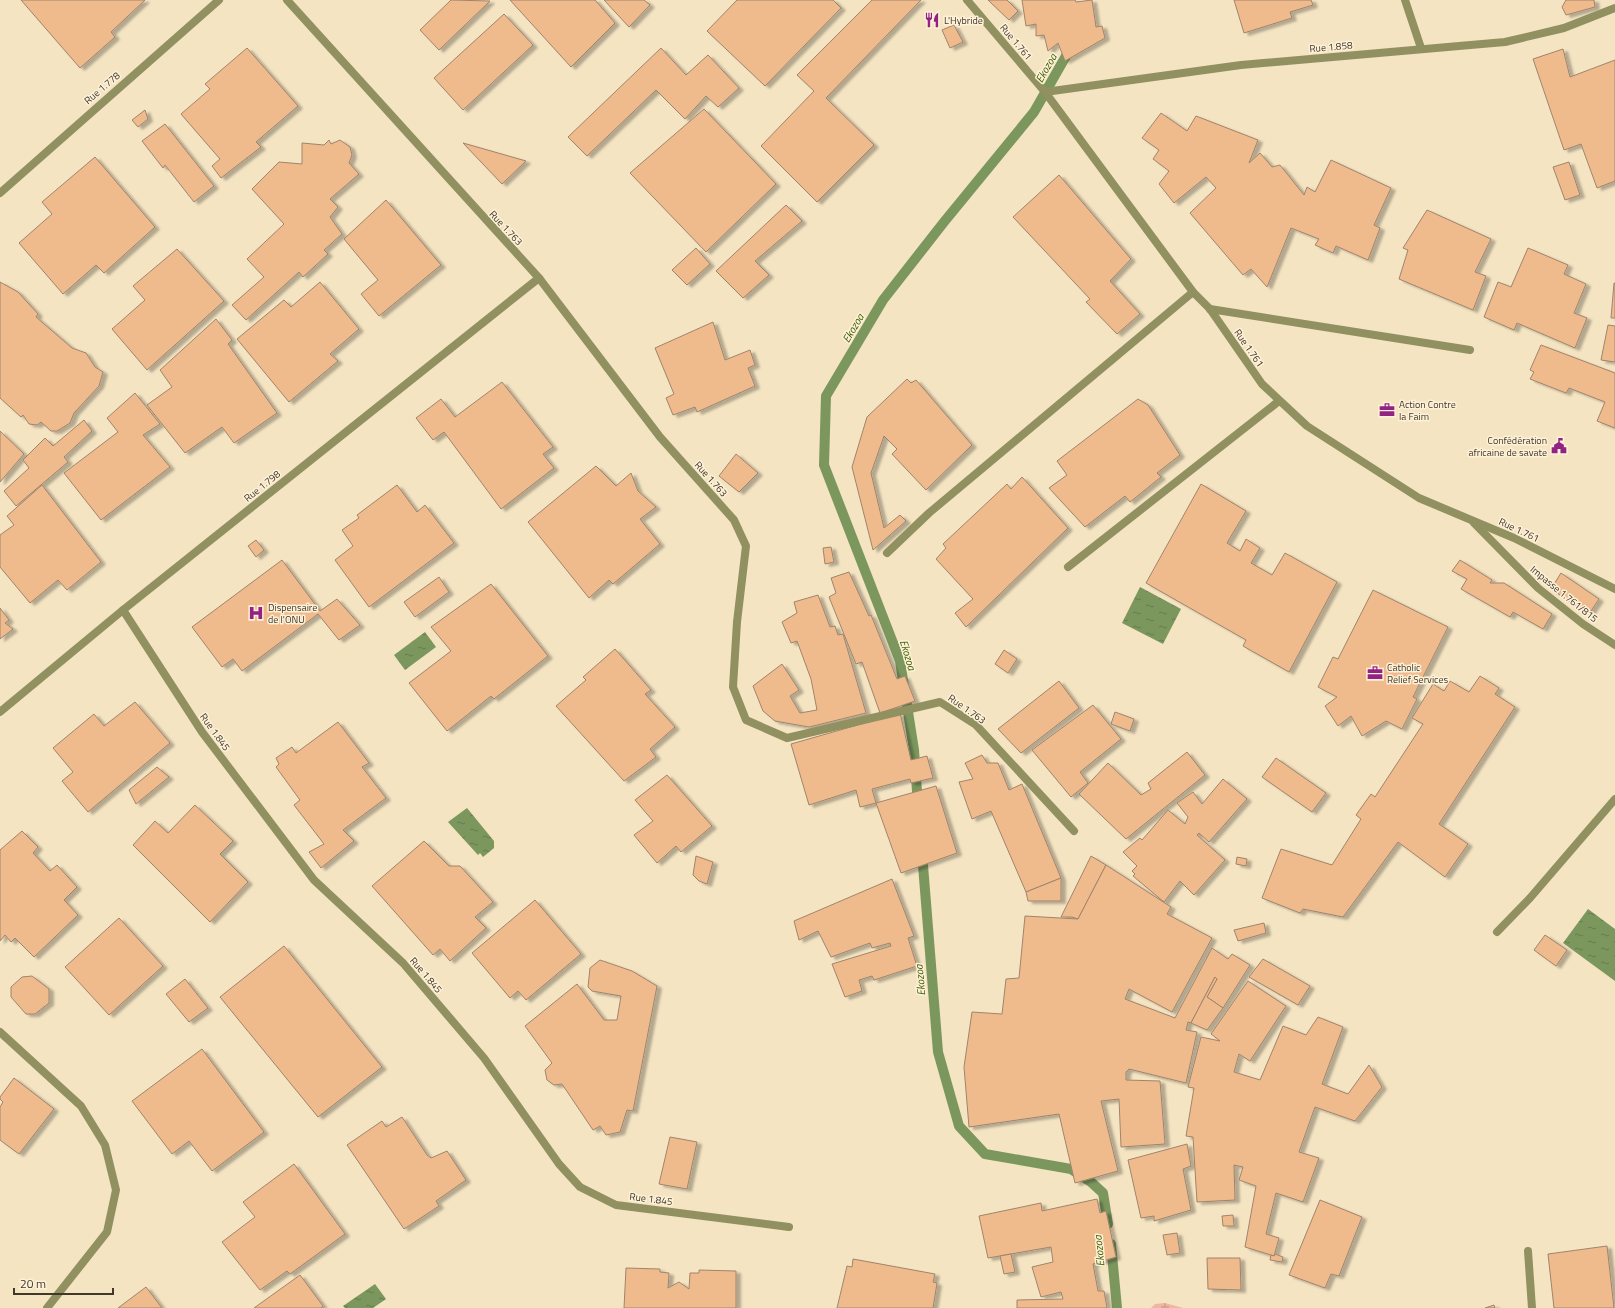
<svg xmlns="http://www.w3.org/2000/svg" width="1615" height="1308" viewBox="0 0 1615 1308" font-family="'Titillium Web',sans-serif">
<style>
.wetland{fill:url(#wetland-marsh)}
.water{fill:url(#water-ripples)}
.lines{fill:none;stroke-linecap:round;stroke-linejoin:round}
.stream{stroke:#7b975d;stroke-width:10}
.building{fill:#f0bb8c;stroke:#9f846d;filter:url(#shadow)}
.minor{stroke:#919061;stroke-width:8}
.labels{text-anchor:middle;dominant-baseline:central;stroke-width:3;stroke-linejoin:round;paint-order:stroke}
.poi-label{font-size:10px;fill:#3f382b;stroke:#fef1d7;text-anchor:start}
.street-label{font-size:10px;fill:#3f382b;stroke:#fef1d7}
.water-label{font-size:11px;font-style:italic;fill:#3e5f02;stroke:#fef1d7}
</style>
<defs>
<pattern id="wetland-marsh" width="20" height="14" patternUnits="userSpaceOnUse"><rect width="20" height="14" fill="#efb6a2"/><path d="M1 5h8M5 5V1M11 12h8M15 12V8" fill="none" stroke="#c39584"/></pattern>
<pattern id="water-ripples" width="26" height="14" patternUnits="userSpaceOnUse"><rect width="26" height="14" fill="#7b975d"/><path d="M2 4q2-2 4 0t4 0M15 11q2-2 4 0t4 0" fill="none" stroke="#667c4d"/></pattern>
<filter id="shadow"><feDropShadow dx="4.5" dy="2.5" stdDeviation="1" flood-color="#0004"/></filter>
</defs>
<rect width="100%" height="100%" fill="#f4e4c2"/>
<!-- wetland -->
<path class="wetland" d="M1165 1303 1183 1308H1151L1155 1304Z"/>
<!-- water -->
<g class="water">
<path d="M1140 587 1181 609 1163 644 1122 623Z"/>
<path d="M425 632 436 647 405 670 394 655Z"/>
<path d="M467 808 494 841V848L483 857 480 853 478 855 448 822Z"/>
<path d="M1588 909 1615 929V981L1563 943Z"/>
<path d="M375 1284 386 1299 373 1308H345L343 1306Z"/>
</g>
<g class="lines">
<!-- stream -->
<g class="stream">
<path d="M918 805 914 750 900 661 824 465 826 396 883 300 944 222 1034 112 1070 49"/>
<path d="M922 853 938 1052 959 1126 985 1154 1071 1169 1091 1182 1103 1193 1108 1224"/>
<path d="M1111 1244 1117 1308"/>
</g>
</g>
<!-- building -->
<g class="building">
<path d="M21 0H145L111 32 115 37 80 68Z"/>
<path d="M451 0 490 1 439 50 420 30Z"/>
<path d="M510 0H595L615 23 571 67Z"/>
<path d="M604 0H644L650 5 629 27Z"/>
<path d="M737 0H833L841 8 765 86 707 31Z"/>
<path d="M872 0H921L826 98 874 145 817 202 761 146 814 91 797 75Z"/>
<path d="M988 0H1007L1018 11 1009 20Z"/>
<path d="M1022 0H1075L1076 2 1092 0 1096 27 1102 26 1105 38 1065 61 1058 43 1048 51 1044 35 1036 36V24L1026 26Z"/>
<path d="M1234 0H1311L1313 5 1290 12 1292 18 1244 33Z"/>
<path d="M1566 0H1594L1595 7 1566 15 1562 7Z"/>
<path d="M504 14 533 45 463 110 434 78Z"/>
<path d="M954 25 963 42 950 48 942 30Z"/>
<path d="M247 48 298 106 256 142 261 147 221 178 212 166 220 159 181 114 210 89 205 84Z"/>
<path d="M661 48 686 75 708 55 739 88 718 107 706 96 685 119 656 90 587 156 568 137Z"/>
<path d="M1563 49 1570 77 1615 60V181L1597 188 1581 144 1564 150 1533 59Z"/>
<path d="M704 109 776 184 706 252 630 173Z"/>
<path d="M145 110 148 119 138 127 132 120Z"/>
<path d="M1161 113 1187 131 1196 116 1258 140 1249 163 1260 153 1272 167 1280 165 1304 195 1307 187 1315 192 1331 160 1391 188 1374 225 1380 228 1368 260 1336 246 1333 253 1315 245 1319 239 1291 228 1267 287 1251 269 1243 275 1190 213 1216 188 1206 177 1174 203 1159 184 1169 171 1153 159 1159 150 1142 138Z"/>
<path d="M165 124 214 186 194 202 165 165 163 168 142 141Z"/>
<path d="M329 140 331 144 340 140 350 147 352 155 349 163 359 174 330 199 338 207 330 217 342 234 324 250 328 254 303 277 299 272 246 320 232 305 264 277 247 259 284 224 252 189 279 162 302 164V143L324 145Z"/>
<path d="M463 143 526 161 502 184Z"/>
<path d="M95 157 155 227 104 273 96 265 63 294 19 243 52 214 42 202Z"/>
<path d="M1569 162 1580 195 1565 200 1553 167Z"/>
<path d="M1059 175 1131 259 1110 281 1140 314 1117 334 1086 302 1090 299 1013 217Z"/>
<path d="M386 200 441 265 379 316 361 294 378 280 344 239Z"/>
<path d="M786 205 802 221 755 261 769 275 743 298 716 271Z"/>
<path d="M1427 210 1491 239 1475 272 1486 276 1473 310 1399 279 1408 250 1403 248Z"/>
<path d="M696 248 710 264 687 285 672 270Z"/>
<path d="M1528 248 1568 265 1564 274 1586 284 1574 313 1587 318 1575 348 1517 323 1514 330 1484 317 1498 282 1511 287Z"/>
<path d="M177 249 224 301 147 370 112 329 145 300 133 286Z"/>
<path d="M0 282 18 292 38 314 36 317 72 348 86 353 95 367 103 372 99 386 74 413 70 423 57 431H51L41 422 37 425 29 424 23 415 21 417 0 398Z"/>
<path d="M320 282 359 329 330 354 338 361 289 402 237 339 284 300 291 307Z"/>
<path d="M1614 283H1615V318H1611Z"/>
<path d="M216 319 232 340 228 344 277 413 234 443 222 427 185 453 147 405 172 387 160 370Z"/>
<path d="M713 322 725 360 750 350 755 365 748 368 755 386 697 412 695 407 673 415 666 398 674 394 655 348Z"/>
<path d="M1608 325 1615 326V362L1601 360Z"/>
<path d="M1541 345 1615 373V428L1597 421 1605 402 1569 388 1566 393 1530 379 1534 372 1530 370Z"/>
<path d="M907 379 911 383 916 380 972 445 926 490 892 454 897 449 884 436 871 473 884 528 900 515 906 521 873 550 852 467 867 417Z"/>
<path d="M502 382 553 447 543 454 554 468 501 509 444 432 433 440 416 418 441 399 455 417Z"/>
<path d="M135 393 160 424 143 435 170 467 101 520 64 473 118 432 107 418Z"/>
<path d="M1138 399 1148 405 1180 455 1157 473 1161 477 1130 502 1125 496 1085 527 1049 488 1067 475 1057 461Z"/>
<path d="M84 420 92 431 64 457 68 462 16 506 4 491 29 468 23 460 45 438 53 446Z"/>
<path d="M0 431 24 454 0 482Z"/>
<path d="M736 454 758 473 739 492 719 476Z"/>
<path d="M596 466 616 486 631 473 638 491 656 507 640 519 660 544 613 584 609 580 589 598 528 522Z"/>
<path d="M1022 477 1068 528 966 627 955 613 973 599 936 559 946 548 943 544 1007 484 1011 489Z"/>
<path d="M1201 484 1246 511 1227 543 1240 551 1246 539 1260 548 1251 563 1272 575 1285 553 1337 582 1289 672 1243 646 1246 640 1146 583Z"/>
<path d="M42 485 101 562 67 590 58 580 30 603 0 567V535L14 525 7 516Z"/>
<path d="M397 485 417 512 425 505 454 543 369 607 335 560 353 546 342 530 359 518 357 515Z"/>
<path d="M256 540 264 550 256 557 248 546Z"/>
<path d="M831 547 834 562 825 564 823 548Z"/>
<path d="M282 560 320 611 337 599 360 625 339 640 318 614 242 671 233 659 222 667 192 627Z"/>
<path d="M1460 560 1492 580 1490 583H1504L1552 614 1543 629 1513 612 1510 617 1461 589 1467 579 1452 571Z"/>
<path d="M849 572 869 616 871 615 897 679 905 676 915 701 880 713 862 662 856 664 829 597 836 593 831 578Z"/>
<path d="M1561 573 1599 599 1589 614 1551 589Z"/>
<path d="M439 577 449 592 415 617 404 602Z"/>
<path d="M491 584 548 656 494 699 491 696 447 731 409 683 451 651 431 627Z"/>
<path d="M1373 590 1448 627 1413 697 1417 699 1402 729 1386 721 1362 736 1351 716 1338 726 1325 706 1337 697 1318 687 1333 657 1338 659Z"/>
<path d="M818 595 830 627 835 626 838 635 843 634 866 713 809 727 775 721 763 711 753 686 782 664 799 690 790 696 800 713 817 710 811 679 797 641 791 643 782 622 797 613 794 602Z"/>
<path d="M0 608 9 620 5 623 13 629 0 639Z"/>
<path d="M615 649 651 690 645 694 675 727 650 749 656 757 624 781 556 706 586 680 583 677Z"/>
<path d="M1004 650 1017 659 1008 673 995 664Z"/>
<path d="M1480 676 1499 688 1495 694 1515 707 1439 824 1468 844 1445 877 1398 842 1343 917 1303 909 1300 913 1262 898 1281 849 1332 865 1361 819 1356 815 1371 794 1375 797 1423 724 1412 718 1433 684 1444 691 1450 681 1469 692Z"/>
<path d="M1059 681 1079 708 1021 753 998 729Z"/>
<path d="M135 702 170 743 88 812 62 781 73 772 53 748 94 714 104 726Z"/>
<path d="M1093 705 1121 739 1080 772 1088 783 1071 797 1032 750Z"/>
<path d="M1115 712 1134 719 1130 731 1111 724Z"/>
<path d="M900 713 911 760 927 756 933 778 911 783 910 779 872 789 876 803 860 807 856 790 809 805 791 744Z"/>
<path d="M338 722 369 763 362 767 386 798 343 830 354 841 321 868 309 852 324 844 294 805 300 800 276 767 279 764 276 758 292 747 296 753Z"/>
<path d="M1187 752 1205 775 1126 839 1079 794 1108 763 1141 795 1151 789 1148 783Z"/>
<path d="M982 755 987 763H998L1009 790 1022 784 1061 878 1026 892 991 811 972 819 959 782 973 779 965 763Z"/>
<path d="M1276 758 1326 793 1312 812 1262 777Z"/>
<path d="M157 767 169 777 136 804 129 790Z"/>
<path d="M667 775 712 826 681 852 676 846 657 863 634 835 653 821 635 800Z"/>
<path d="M1223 779 1247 799 1209 842 1199 833 1197 835 1225 860 1194 895 1180 881 1164 902 1133 876 1135 874 1132 871 1137 866 1123 852 1140 838 1142 840 1168 810 1185 824 1188 817 1177 803 1193 792 1202 804Z"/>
<path d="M936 786 957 853 901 873 876 803Z"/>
<path d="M195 805 233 841 220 854 248 882 210 922 133 845 155 821 168 833Z"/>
<path d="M22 831 38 847 33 853 50 871 57 865 77 887 64 900 78 915 34 957 15 938 11 942 5 935 0 941V850Z"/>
<path d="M424 841 449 866H460L493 902 475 917 486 928 450 961 440 949 433 955 372 886Z"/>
<path d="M696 856 713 862 707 884 699 881 693 875Z"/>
<path d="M1091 856 1106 865 1078 919 1072 917H1061Z"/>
<path d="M1237 857 1247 859 1246 866 1236 864Z"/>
<path d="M1106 865 1171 907 1167 914 1212 938 1172 1012 1129 989 1125 999 1175 1018 1212 948 1228 959 1232 954 1250 965 1223 1008 1207 997 1217 979 1215 977 1191 1023 1188 1022 1186 1030 1197 1032 1186 1083 1129 1069 1126 1072V1080L1160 1081 1165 1144 1121 1147 1119 1099 1101 1101 1118 1171 1075 1183 1059 1114 969 1127 964 1067 972 1012 1002 1014 1006 979 1019 978 1025 916 1078 919Z"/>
<path d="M1061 878V901H1028L1026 892Z"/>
<path d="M892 879 914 936 908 938 917 966 874 980 872 976 859 980 862 991 845 997 832 964 891 946 890 943 872 948 870 943 831 957 818 931 799 940 794 921Z"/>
<path d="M535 900 581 954 526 1000 518 991 510 998 472 953Z"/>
<path d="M119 918 163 966 109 1015 65 967Z"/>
<path d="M1264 923 1266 933 1238 941 1234 930Z"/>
<path d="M1545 935 1567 950 1556 966 1534 950Z"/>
<path d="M284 946 382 1067 318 1117 220 997Z"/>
<path d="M1263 959 1310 986 1298 1005 1249 977Z"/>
<path d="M600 960 632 971 657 986 633 1111 627 1110 620 1132 606 1135 600 1126 593 1130 562 1084 554 1085 547 1080 545 1070 552 1063 525 1026 577 984 604 1020H617L621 996 592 991 588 987 590 968Z"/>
<path d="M32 976 49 989V1003L35 1014H26L11 997V987L22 977Z"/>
<path d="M1215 977 1217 979 1207 997 1223 1008 1207 1030 1191 1023Z"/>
<path d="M185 979 208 1008 189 1022 166 994Z"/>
<path d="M1248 981 1286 1006 1250 1061 1239 1054 1234 1072 1260 1080 1283 1026 1306 1035 1318 1017 1343 1027 1322 1084 1348 1094 1369 1065 1382 1087 1355 1121 1315 1107 1299 1152 1319 1158 1303 1202 1276 1193 1266 1234 1279 1238 1274 1256 1245 1247 1256 1186 1239 1180 1243 1167 1234 1165 1235 1200 1197 1202 1193 1137 1186 1136 1194 1088 1188 1087 1201 1037 1220 1041 1211 1034Z"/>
<path d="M202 1049 264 1132 212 1171 189 1141 172 1154 132 1101Z"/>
<path d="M14 1078 54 1109 19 1154 0 1140V1107L3 1102 0 1099V1097Z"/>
<path d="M402 1117 427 1155 431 1158 447 1151 466 1180 436 1201 439 1206 404 1229 347 1145 382 1121 386 1127Z"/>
<path d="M670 1137 697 1142 687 1189 659 1184Z"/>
<path d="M1187 1144 1191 1166 1183 1169 1191 1210 1154 1221V1216L1141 1218 1128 1160Z"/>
<path d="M294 1164 345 1234 290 1274 287 1271 260 1290 222 1242 255 1217 243 1202Z"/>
<path d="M1097 1199 1100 1213 1106 1211 1116 1257 1093 1264 1098 1291H1104L1107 1308H1017V1300L1063 1299 1061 1292 1041 1297 1032 1267 1053 1262 1051 1247 988 1258 979 1216 1041 1203 1042 1211Z"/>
<path d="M1320 1200 1362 1217 1339 1276 1331 1274 1325 1288 1289 1275Z"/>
<path d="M1233 1215 1234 1226H1223L1222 1216Z"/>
<path d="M1177 1233 1180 1253 1167 1255 1163 1235Z"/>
<path d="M1607 1246 1614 1308H1554L1548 1254Z"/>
<path d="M1011 1254 1015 1272 1004 1274 1000 1256Z"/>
<path d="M1275 1254 1283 1257 1282 1262 1270 1260 1271 1255 1274 1256Z"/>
<path d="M1207 1258H1240L1241 1290 1208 1289Z"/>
<path d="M853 1259 935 1274 933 1282 937 1283 933 1308H837L847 1266 852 1267Z"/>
<path d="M626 1268 660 1269V1272L669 1273 668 1288 679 1282 689 1289 690 1273H699V1270L736 1271V1308H624Z"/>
<path d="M300 1275 323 1306 321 1308H254Z"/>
<path d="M146 1287 162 1308H118Z"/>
<path d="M1494 1305 1495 1308H1485Z"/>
</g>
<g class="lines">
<!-- minor -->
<g class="minor">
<path d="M287 0 539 278 660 437 734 520 746 546 737 622 733 687 746 720 787 738 940 702 976 725 1074 831"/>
<path d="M967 0 1045 92 1193 292 1210 309 1262 384 1307 426 1419 498 1514 538 1615 589"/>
<path d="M1405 0 1421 48"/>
<path d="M1045 92 1241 65 1505 42 1564 28 1615 8"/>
<path d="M0 193 219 0"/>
<path d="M1210 309 1470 350"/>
<path d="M1474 523 1538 588 1583 624 1615 645"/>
<path d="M887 553 929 513 1193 292"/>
<path d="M1068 567 1279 401"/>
<path d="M123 610 202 732 314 880 403 963 484 1058 559 1164 580 1187 616 1205 789 1227"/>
<path d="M0 712 123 610 539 278"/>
<path d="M1497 932 1530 898 1615 799"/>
<path d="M0 1032 81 1106 105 1145 116 1190 107 1232 47 1308"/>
<path d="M1528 1251 1532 1308"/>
</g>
</g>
<!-- icons -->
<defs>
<symbol id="restaurant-bare" viewBox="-9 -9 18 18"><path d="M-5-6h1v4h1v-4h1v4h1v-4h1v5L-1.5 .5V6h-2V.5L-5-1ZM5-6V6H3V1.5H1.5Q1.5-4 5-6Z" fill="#912384" stroke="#fef1d7" stroke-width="2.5" paint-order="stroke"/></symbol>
<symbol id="office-bare" viewBox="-9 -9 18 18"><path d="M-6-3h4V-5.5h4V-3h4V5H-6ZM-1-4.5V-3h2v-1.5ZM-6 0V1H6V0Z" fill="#912384" stroke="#fef1d7" stroke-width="2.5" paint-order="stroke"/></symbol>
<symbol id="civic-bare" viewBox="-9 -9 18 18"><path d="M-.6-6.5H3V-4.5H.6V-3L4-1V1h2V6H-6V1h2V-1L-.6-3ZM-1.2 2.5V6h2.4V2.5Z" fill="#912384" stroke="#fef1d7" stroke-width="2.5" paint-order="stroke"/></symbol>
<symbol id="hospital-bare" viewBox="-9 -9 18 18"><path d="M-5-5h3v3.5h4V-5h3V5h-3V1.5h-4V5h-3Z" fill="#912384" stroke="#fef1d7" stroke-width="2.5" paint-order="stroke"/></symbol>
</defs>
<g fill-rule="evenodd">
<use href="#restaurant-bare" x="921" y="9" width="22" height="22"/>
<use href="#office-bare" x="1376" y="399" width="22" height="22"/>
<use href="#civic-bare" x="1548" y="435" width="22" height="22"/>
<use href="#hospital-bare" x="245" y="602" width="22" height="22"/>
<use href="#office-bare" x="1364" y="662" width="22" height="22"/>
</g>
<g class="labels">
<!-- poi labels -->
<g class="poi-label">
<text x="944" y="20">L'Hybride</text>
<text x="1399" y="404">Action Contre<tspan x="1399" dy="12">la Faim</tspan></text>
<text x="1547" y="440" text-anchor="end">Confédération<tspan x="1547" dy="12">africaine de savate</tspan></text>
<text x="268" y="607">Dispensaire<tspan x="268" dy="12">de l'ONU</tspan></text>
<text x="1387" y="667">Catholic<tspan x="1387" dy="12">Relief Services</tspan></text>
</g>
<!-- street labels -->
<g class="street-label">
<text transform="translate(1016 42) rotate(50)">Rue 1.761</text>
<text transform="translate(1331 47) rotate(-5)">Rue 1.858</text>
<text transform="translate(102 88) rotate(-41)">Rue 1.778</text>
<text transform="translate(506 228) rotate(47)">Rue 1.763</text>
<text transform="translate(1249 348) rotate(55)">Rue 1.761</text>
<text transform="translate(711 479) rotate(48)">Rue 1.763</text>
<text transform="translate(262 486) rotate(-39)">Rue 1.798</text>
<text transform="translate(1519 530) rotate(25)">Rue 1.761</text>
<text transform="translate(1564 594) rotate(39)">Impasse 1.761/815</text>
<text transform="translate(967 709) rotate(35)">Rue 1.763</text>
<text transform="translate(215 732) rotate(54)">Rue 1.845</text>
<text transform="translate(426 975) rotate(49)">Rue 1.845</text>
<text transform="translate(651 1199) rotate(7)">Rue 1.845</text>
</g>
<!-- water labels -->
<g class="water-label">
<text transform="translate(1046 68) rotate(-60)">Ekozoa</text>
<text transform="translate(853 328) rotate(-59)">Ekozoa</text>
<text transform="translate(908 655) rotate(74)">Ekozoa</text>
<text transform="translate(920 980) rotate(-95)">Ekozoa</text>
<text transform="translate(1099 1251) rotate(-96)">Ekozoa</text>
</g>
</g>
<!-- scale -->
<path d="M14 1288v6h99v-6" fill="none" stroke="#3f382b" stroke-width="2"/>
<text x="20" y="1288" font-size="12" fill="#3f382b" stroke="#fef1d7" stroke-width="3" paint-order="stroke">20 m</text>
</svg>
